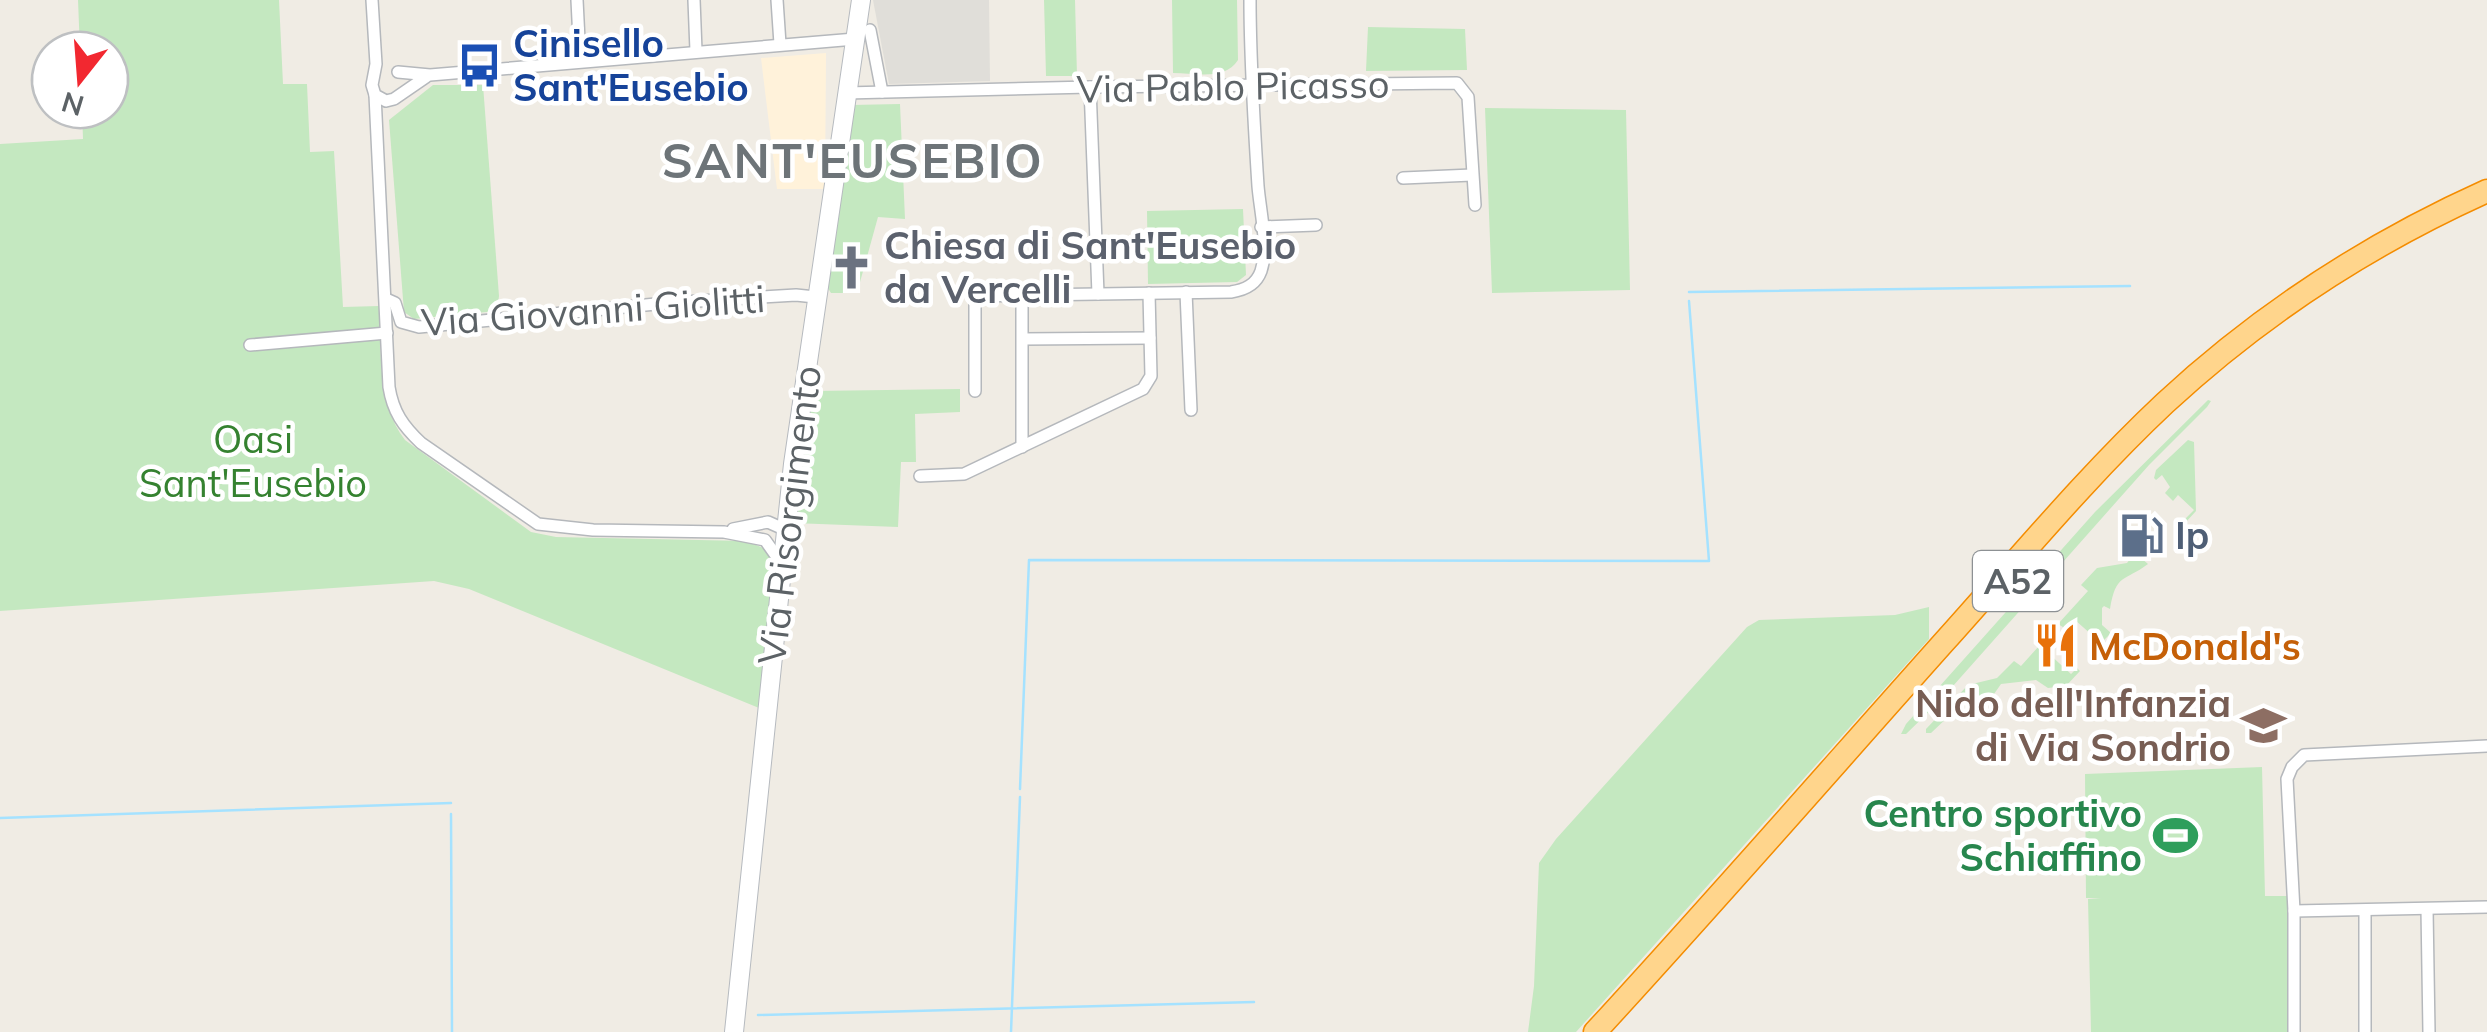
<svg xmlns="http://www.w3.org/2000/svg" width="2487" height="1032" viewBox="0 0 2487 1032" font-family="Mulish,sans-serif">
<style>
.commercial{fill:#fff2da}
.industrial{fill:#e0ded9}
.green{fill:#c4e8c0}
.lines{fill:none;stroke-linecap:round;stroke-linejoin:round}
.stream{stroke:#a5e2ff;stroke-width:2.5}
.street-casing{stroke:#b5b8bc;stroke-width:14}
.secondary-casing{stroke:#b6babf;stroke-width:20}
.highway-casing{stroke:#f48c00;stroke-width:25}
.street{stroke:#fff;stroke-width:11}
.secondary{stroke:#fff;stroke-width:18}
.highway{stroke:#ffd58c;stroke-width:22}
.labels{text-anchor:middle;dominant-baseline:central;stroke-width:9;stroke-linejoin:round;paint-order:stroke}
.shield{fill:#fff;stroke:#8d9194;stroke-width:2.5}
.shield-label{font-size:35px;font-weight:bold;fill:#5c6266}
.transit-label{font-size:38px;font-weight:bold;fill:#164399;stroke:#fff;text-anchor:start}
.street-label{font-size:38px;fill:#5c6266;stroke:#fff}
.worship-label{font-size:38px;font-weight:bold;fill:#5b616d;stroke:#fff;text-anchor:start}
.park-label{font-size:38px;fill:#358230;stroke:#fff}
.service-label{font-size:38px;font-weight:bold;fill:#4e5e75;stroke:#fff;text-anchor:start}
.food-label{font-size:38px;font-weight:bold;fill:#c56008;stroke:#fff;text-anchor:start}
.education-label{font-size:38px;font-weight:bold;fill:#785e54;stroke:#fff;text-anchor:end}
.leisure-label{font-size:38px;font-weight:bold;fill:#27864d;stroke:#fff;text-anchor:end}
.district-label{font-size:48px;font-weight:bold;letter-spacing:2.5px;fill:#6d7478;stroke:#fff}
</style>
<rect width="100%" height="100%" fill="#f0ece4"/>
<!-- commercial -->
<path class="commercial" d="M826 53 825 189H777L761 58Z"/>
<!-- industrial -->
<path class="industrial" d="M873 0H989L990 81 889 84Z"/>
<!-- green -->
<g class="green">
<path d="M78 0H279L283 84H307L310 152 334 151 343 307 379 306C382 352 376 402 405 440L531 532 556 537 746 541 766 549 775 570 759 708 469 589 434 581 0 611V144L83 139 82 110H110V50H80Z"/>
<path d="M1044 0H1075L1077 76H1046Z"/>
<path d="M1172 0H1237L1238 60C1225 81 1195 73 1173 73Z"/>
<path d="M1368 27 1465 29 1467 70 1366 71Z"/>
<path d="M433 85H483L499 296 497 311 414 319 404 312 389 120Z"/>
<path d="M900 104 905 219 878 217 857 293H831L826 285 836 236 851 105Z"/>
<path d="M1485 108 1626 110 1630 290 1492 293Z"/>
<path d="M1243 209 1246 275 1237 282 1148 284 1147 211Z"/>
<path d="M960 389V412L915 414 916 462H901L898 527 793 523 813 391Z"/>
<path d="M2208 400 2211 401 2207 407 2149 465 1937 704 1906 734H1901L1906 724 2095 512Z"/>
<path d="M2188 440 2194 442 2196 511 2185 523 2183 521 2194 510 2178 495 2173 501 2165 493 2170 487 2162 475 2156 480 2154 478 2156 470Z"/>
<path d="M2135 553 2148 564C2124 582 2116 573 2110 609L2104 606 2102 608V625L2111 633 2101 643 2075 620 2066 629 2058 624 2088 591 2081 585 2097 568 2127 563Z"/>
<path d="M1929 607V639L1576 1032H1528L1534 986 1539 863 1556 839 1747 627 1759 620 1895 615Z"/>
<path d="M2049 635 2055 641 2047 652 2071 674 2077 668 2080 671 2066 686 2048 688 2036 680 2001 684 1994 694 1967 699 1931 733H1926V729L1968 685 1997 678 2014 661 2021 666Z"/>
<path d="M2262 767 2265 896H2288V1032H2091L2088 899 2101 898H2086L2085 774Z"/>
</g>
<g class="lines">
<!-- stream -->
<g class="stream">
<path d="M1689 292 2130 286"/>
<path d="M1020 789 1029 560 1709 561 1689 301"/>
<path d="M451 814 452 1032"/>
<path d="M0 818 451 803"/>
<path d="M758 1015 1254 1002"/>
<path d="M1011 1032 1020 797"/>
</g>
<defs>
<g id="street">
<path d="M372 0 376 64 372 85 375 95 386 101 394 99 426 77"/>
<path d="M577 0 580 60"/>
<path d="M694 0 696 51"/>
<path d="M777 0 780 44"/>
<path d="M870 30 882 92"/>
<path d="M398 72 430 75 855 39"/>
<path d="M1090 87 1098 294"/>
<path d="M846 93 1090 87 1457 83 1468 97 1475 205"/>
<path d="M375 95 389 387C393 412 403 426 421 443L538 524 593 530 724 532 765 540 782 564"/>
<path d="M1403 178 1472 175"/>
<path d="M1261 227 1316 225"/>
<path d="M1186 292 1191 410"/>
<path d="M386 299 395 303 401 322 419 327 666 303 796 295 815 297"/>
<path d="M1023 339 1150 338"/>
<path d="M250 345 387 333"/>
<path d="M975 391V296L1231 292C1245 290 1256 285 1261 271 1269 247 1260 211 1258 186 1254 124 1250 62 1250 0"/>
<path d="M1022 447V296"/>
<path d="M920 476 964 474 1143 389 1151 376 1149 293"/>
<path d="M733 529 768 522 786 530"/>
<path d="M2427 909 2429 1032"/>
<path d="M2294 911 2487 907"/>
<path d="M2365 911V1032"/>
<path d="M2294 1032V911L2287 779 2292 767 2304 755 2487 746"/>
</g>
<path id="secondary" d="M734 1032 793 464 861 0"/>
<path id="highway" d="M1595 1032C1713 904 1828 772 1944 642 2017 561 2086 477 2165 403 2260 315 2369 244 2487 191"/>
</defs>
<!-- street casing -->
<use href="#street" class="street-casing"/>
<!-- secondary casing -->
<use href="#secondary" class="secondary-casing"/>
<!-- highway casing -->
<use href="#highway" class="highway-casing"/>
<!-- street -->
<use href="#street" class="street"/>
<!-- secondary -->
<use href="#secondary" class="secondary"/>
<!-- highway -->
<use href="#highway" class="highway"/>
</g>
<!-- icons -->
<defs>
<symbol id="bus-bare" viewBox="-9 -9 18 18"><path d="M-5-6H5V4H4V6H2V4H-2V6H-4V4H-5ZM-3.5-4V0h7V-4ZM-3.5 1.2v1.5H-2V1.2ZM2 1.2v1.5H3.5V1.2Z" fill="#1a4fb4" stroke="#fff" stroke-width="2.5" paint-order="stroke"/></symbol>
<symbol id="church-bare" viewBox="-9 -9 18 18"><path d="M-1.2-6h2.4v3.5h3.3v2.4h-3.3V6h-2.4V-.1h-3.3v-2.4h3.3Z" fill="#6b7280" stroke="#fff" stroke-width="2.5" paint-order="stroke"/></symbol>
<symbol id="fuel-bare" viewBox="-9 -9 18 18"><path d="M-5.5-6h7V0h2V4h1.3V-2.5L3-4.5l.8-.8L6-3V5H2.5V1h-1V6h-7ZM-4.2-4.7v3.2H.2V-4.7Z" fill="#5c6f8a" stroke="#fff" stroke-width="2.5" paint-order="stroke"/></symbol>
<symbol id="restaurant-bare" viewBox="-9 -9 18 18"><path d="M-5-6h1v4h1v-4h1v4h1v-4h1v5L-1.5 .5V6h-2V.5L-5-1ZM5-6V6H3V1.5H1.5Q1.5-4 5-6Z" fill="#e8710a" stroke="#fff" stroke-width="2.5" paint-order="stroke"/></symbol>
<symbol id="school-bare" viewBox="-9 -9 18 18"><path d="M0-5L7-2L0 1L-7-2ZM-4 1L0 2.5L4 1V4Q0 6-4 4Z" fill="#8d6e63" stroke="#fff" stroke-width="2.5" paint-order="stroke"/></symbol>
<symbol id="stadium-bare" viewBox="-9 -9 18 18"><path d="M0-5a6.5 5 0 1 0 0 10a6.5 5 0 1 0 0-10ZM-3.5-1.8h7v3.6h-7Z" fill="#2e9e5b" stroke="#fff" stroke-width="2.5" paint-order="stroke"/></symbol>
</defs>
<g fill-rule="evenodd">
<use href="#bus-bare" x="448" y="34" width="63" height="63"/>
<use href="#church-bare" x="820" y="236" width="63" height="63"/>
<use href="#fuel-bare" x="2110" y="504" width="63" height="63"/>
<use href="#restaurant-bare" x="2024" y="614" width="63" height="63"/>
<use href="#school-bare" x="2232" y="694" width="63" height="63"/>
<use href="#stadium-bare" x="2144" y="804" width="63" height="63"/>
</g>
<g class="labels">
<!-- shield labels -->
<rect class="shield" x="1973" y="551" width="90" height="60" rx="8"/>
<g class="shield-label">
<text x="2018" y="581">A52</text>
</g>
<!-- transit labels -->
<g class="transit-label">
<text x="513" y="43">Cinisello<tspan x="513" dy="44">Sant'Eusebio</tspan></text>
</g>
<!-- street labels -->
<g class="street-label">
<text transform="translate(1233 86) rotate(-1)">Via Pablo Picasso</text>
<text transform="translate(593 310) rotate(-4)">Via Giovanni Giolitti</text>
<text transform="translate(789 515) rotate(-83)">Via Risorgimento</text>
</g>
<!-- worship labels -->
<g class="worship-label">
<text x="884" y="245">Chiesa di Sant'Eusebio<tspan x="884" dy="44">da Vercelli</tspan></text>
</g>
<!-- park labels -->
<g class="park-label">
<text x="253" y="439">Oasi<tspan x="253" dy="44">Sant'Eusebio</tspan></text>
</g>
<!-- service labels -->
<g class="service-label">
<text x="2175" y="535">Ip</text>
</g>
<!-- food labels -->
<g class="food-label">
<text x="2089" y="646">McDonald's</text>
</g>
<!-- education labels -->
<g class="education-label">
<text x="2231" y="703">Nido dell'Infanzia<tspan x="2231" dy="44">di Via Sondrio</tspan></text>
</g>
<!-- leisure labels -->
<g class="leisure-label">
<text x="2142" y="813">Centro sportivo<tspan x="2142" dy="44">Schiaffino</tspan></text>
</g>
<!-- district labels -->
<g class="district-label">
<text x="853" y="160">SANT'EUSEBIO</text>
</g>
</g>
<!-- north arrow -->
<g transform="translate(80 80) rotate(197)"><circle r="48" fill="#ffffff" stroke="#bec0c2" stroke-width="2.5"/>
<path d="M0-8L18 38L0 25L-18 38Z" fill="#f22830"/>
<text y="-15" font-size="28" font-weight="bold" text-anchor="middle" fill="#5c6266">N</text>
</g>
</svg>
